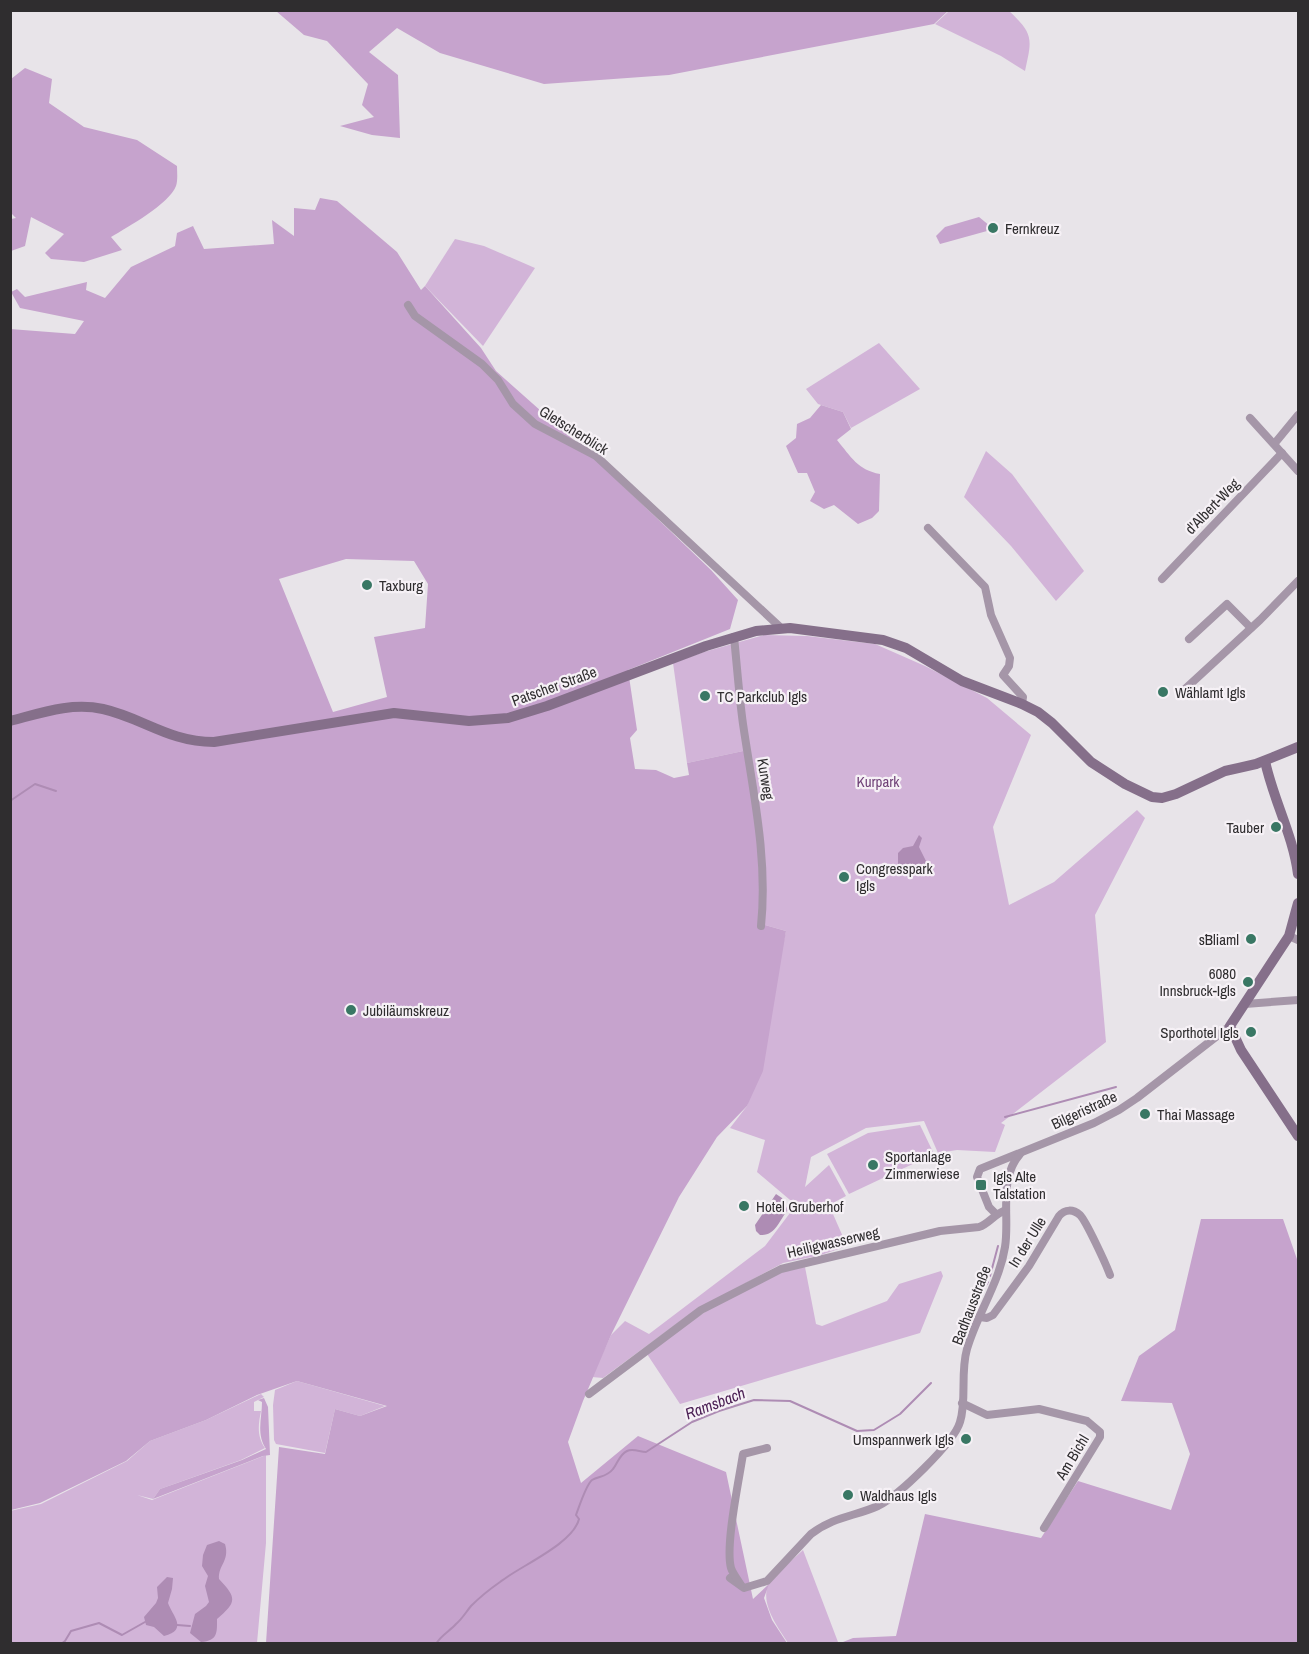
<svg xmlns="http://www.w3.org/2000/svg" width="1309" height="1654" viewBox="0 0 1309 1654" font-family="'Archivo Narrow',sans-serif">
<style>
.green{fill:#d2b4d8}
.forest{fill:#c6a3cd;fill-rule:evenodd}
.water{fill:#ae8cb4}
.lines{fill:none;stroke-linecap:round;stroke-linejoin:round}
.stream{stroke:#ae8cb4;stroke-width:2}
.minor{stroke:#a596a8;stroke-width:8}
.secondary{stroke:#856f8a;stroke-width:10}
.poi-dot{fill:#397764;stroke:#f6f1f6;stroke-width:2}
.labels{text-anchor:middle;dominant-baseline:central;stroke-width:4.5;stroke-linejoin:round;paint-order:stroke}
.poi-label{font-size:15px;fill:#2f2d2f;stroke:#f6f1f6;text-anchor:start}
.street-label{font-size:15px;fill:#2f2d2f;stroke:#f6f1f6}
.park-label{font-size:15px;fill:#704278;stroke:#f6f1f6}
.water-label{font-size:16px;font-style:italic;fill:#4c2155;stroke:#f6f1f6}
</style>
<rect width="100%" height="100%" fill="#e8e4e9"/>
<!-- green -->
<g class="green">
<path d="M949 11H1009C1034 34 1032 39 1025 71L1001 56 935 24Z"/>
<path d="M455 239 484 246 535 268 483 346 425 286Z"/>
<path d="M879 343 920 389 851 428 843 412 818 404 806 389Z"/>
<path d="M986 451 1012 474 1084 571 1056 601 1011 546 964 497Z"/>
<path d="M764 635 807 636 875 644 925 666 987 698 1031 735 993 827 1009 905 1054 882 1137 810 1145 818 1095 915 1106 1042 1001 1123 1005 1125 995 1152 957 1150 938 1153 924 1121 866 1128 811 1157 805 1187 829 1165 846 1196 829 1205 847 1246 821 1255 783 1263 718 1298 687 1316 603 1378 592 1377 611 1335 625 1321 649 1334 765 1246 796 1205 757 1172 765 1140 730 1128 747 1106 786 931 765 925 743 751 687 763 673 663 704 652Z"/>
<path d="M920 1125 934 1154 849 1194 827 1154 868 1133Z"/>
<path d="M805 1267 816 1324 822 1326 887 1301 899 1284 941 1271 943 1276 920 1333 680 1404 647 1354C688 1322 754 1274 805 1267Z"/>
<path d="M297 1381 385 1406 360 1416 335 1409 325 1453 276 1444 274 1440 273 1405 275 1390Z"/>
<path d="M261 1394 264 1397 254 1402V1411H261C258 1425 257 1437 265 1448L241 1460 160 1489 153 1499 137 1495 152 1500 266 1455V1543L257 1643H11L10 1511 41 1504 127 1461 150 1441 206 1420Z"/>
<path d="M803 1550 838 1642V1643H788C778 1627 759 1603 769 1583 775 1573 794 1559 803 1550Z"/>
</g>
<!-- forest -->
<g class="forest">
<path d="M276 11H948L934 24 669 75 544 84 440 53 397 28 369 52 398 75 400 138 372 135 340 126 374 117 362 105 368 84 327 41 304 35Z"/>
<path d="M25 68 52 79 49 103 84 127 137 140 177 166C177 172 178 180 176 186 169 204 128 227 111 237L122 250 84 262 51 259 45 253 64 234 31 217 25 246 11 251V219L16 218 10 212 11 79Z"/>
<path d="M320 198 337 201 397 252 421 290 425 286 481 348 496 371 594 458 711 570 738 600 730 629 628 670 637 730 630 738 635 769 656 770 674 778 689 775 687 763 743 751 746 755 760 859 765 925 786 931 763 1071 747 1106 717 1137 679 1197 611 1335 583 1401 568 1442 581 1483 638 1436 726 1472 753 1599 769 1584 764 1598 772 1620 787 1643H266L279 1447 325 1454 335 1409 360 1416 387 1406 297 1381 257 1395 206 1420 150 1441 126 1461 40 1503 11 1510 10 329 75 334 84 321 20 308 11 292 17 289 25 297 87 282 86 290 105 298 131 267 175 246 177 233 193 226 204 249 274 244 272 220 294 236V208L315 210ZM346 559 414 561 428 584 425 628 374 637 387 697 333 712 279 579Z"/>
<path d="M979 217 990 226 987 231 940 244 936 236 945 227Z"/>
<path d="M821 405 843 412 851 429 837 440C851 457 858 470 880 474L879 511 872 518 858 524 834 505 824 509 810 501 815 492 807 473H798L786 446 796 438 797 424 810 418Z"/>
<path d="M1201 1219H1283L1298 1262V1643L838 1644 853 1638 896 1636 925 1514 1041 1538 1078 1481 1171 1510 1190 1454 1172 1403 1121 1401 1139 1356 1175 1330Z"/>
<path d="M264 1398 268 1407 270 1455 263 1456 153 1499 160 1489 242 1460 266 1449C256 1433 262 1419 262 1402L258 1400Z"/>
</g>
<!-- water -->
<g class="water">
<path d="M919 835 922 838 919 847 926 861 927 870 918 868H903L898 864V853L903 848 913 846Z"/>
<path d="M776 1194 782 1198 788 1210C779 1220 776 1236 760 1235L756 1231 755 1225Z"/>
<path d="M219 1541 225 1544C230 1561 218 1565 219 1579 237 1598 237 1602 217 1619 217 1632 218 1641 201 1642L190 1633 195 1614 206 1606 209 1602 205 1586 208 1576 202 1566 203 1555 207 1545Z"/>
<path d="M167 1577 173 1578 172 1589 168 1603C172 1615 189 1630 164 1636L154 1627 146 1625 144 1617 156 1603 158 1598 157 1587Z"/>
</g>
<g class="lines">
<!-- stream -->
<g class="stream">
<path d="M10 801 35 784 56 791"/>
<path d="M1005 1117 1116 1087"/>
<path d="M990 1276 998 1246"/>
<path d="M970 1305 981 1293 988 1282"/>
<path d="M177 1625 190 1626"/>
<path d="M10 1641 13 1644"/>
<path d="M46 1644H50"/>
<path d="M61 1644 65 1641 71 1631 99 1623 122 1635 145 1622"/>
<path d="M436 1644C441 1635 450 1631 456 1624 462 1619 466 1612 471 1606 480 1597 490 1589 500 1582 520 1566 573 1544 579 1519L576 1515C579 1507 586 1485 592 1480 599 1476 607 1477 613 1469 618 1463 619 1455 627 1451 633 1448 640 1452 646 1452L692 1422 719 1411 754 1400 790 1401 857 1431 874 1430 900 1414 931 1383"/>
</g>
<!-- minor -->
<g class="minor">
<path d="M408 305 415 316 482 364 498 380 513 404 535 424 596 456 780 627"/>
<path d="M1250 418 1298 471"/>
<path d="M1275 443 1298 415"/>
<path d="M928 528 985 587 991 615 1010 658 1009 666 1003 675 1023 697 1022 704"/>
<path d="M1162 579 1282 453"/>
<path d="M734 637C737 666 739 695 743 724 753 792 768 858 761 926"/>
<path d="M1189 639 1227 604 1251 628"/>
<path d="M1185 689 1260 620 1298 581"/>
<path d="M1289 936 1298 940"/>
<path d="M1245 1004 1298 1000"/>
<path d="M996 1214 989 1207 977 1177 980 1169 1094 1123 1119 1110 1137 1098 1230 1026"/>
<path d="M980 1317 987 1318 993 1315 1029 1266 1059 1216C1065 1209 1073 1209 1080 1215 1086 1221 1106 1264 1110 1275"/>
<path d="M589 1394 701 1310 781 1269 940 1231 979 1227C989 1224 994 1214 1006 1210"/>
<path d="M962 1403 987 1415 1039 1409 1087 1421 1100 1432V1437L1044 1528"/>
<path d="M730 1578 744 1588 767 1581 811 1534C835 1516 853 1517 878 1506 898 1496 954 1443 960 1422 967 1400 960 1373 967 1349 977 1314 999 1284 1005 1247 1010 1217 998 1179 1020 1154"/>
<path d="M741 1585C738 1580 733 1574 731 1568 725 1546 739 1480 743 1454L767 1448"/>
</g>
<!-- secondary -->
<g class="secondary">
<path d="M10 721C41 713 71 702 103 709 143 718 169 742 214 742L394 713 469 721 508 718 547 706 706 646 756 631 790 628 883 640 906 648 962 681 1022 704 1038 712 1052 723 1091 762 1125 784 1152 797 1162 798 1176 794 1225 771 1256 764 1298 747"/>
<path d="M1265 761C1273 799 1293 835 1298 874"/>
<path d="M1298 903 1289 936 1230 1026 1241 1050 1298 1136"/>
</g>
</g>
<!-- markers -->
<g class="poi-dot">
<circle cx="993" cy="228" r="6"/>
<circle cx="367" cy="585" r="6"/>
<circle cx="1163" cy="692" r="6"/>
<circle cx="705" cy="696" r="6"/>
<circle cx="1276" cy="827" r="6"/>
<circle cx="844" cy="877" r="6"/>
<circle cx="1251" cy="939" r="6"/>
<circle cx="1248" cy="982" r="6"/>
<circle cx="351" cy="1010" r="6"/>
<circle cx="1251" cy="1032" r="6"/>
<circle cx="1145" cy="1114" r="6"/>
<circle cx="873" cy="1165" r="6"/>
<rect x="975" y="1179" width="12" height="12" rx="3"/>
<circle cx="744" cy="1206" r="6"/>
<circle cx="966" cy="1439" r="6"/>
<circle cx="848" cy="1495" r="6"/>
</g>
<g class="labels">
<!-- poi labels -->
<g class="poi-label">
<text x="1005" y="228">Fernkreuz</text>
<text x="379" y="585">Taxburg</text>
<text x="1175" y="692">Wählamt Igls</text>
<text x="717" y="696">TC Parkclub Igls</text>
<text x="1264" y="827" text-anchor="end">Tauber</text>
<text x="856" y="868">Congresspark<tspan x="856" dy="17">Igls</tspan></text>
<text x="1239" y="939" text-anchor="end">s´Bliaml</text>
<text x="1236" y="973" text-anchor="end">6080<tspan x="1236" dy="17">Innsbruck-Igls</tspan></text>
<text x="363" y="1010">Jubiläumskreuz</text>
<text x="1239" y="1032" text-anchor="end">Sporthotel Igls</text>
<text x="1157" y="1114">Thai Massage</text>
<text x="885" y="1156">Sportanlage<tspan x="885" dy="17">Zimmerwiese</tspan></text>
<text x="993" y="1176">Igls Alte<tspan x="993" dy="17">Talstation</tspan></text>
<text x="756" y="1206">Hotel Gruberhof</text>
<text x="954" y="1439" text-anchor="end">Umspannwerk Igls</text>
<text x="860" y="1495">Waldhaus Igls</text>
</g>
<!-- street labels -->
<g class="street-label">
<text transform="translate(574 430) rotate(32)">Gletscherblick</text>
<text transform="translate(1212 506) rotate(-46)">d'Albert-Weg</text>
<text transform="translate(554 686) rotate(-20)">Patscher Straße</text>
<text transform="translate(766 779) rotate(81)">Kurweg</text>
<text transform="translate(1084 1110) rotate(-25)">Bilgeristraße</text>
<text transform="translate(833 1242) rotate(-13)">Heiligwasserweg</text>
<text transform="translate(1027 1242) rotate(-58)">In der Ulle</text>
<text transform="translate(971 1305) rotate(-69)">Badhausstraße</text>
<text transform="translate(1072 1457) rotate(-59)">Am Bichl</text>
</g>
<!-- park labels -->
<g class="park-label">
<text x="878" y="781">Kurpark</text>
</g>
<!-- water labels -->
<g class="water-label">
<text transform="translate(715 1403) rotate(-21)">Ramsbach</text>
</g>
</g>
<!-- border -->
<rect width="1309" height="1654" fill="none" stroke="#2f2d2f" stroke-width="24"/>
</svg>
